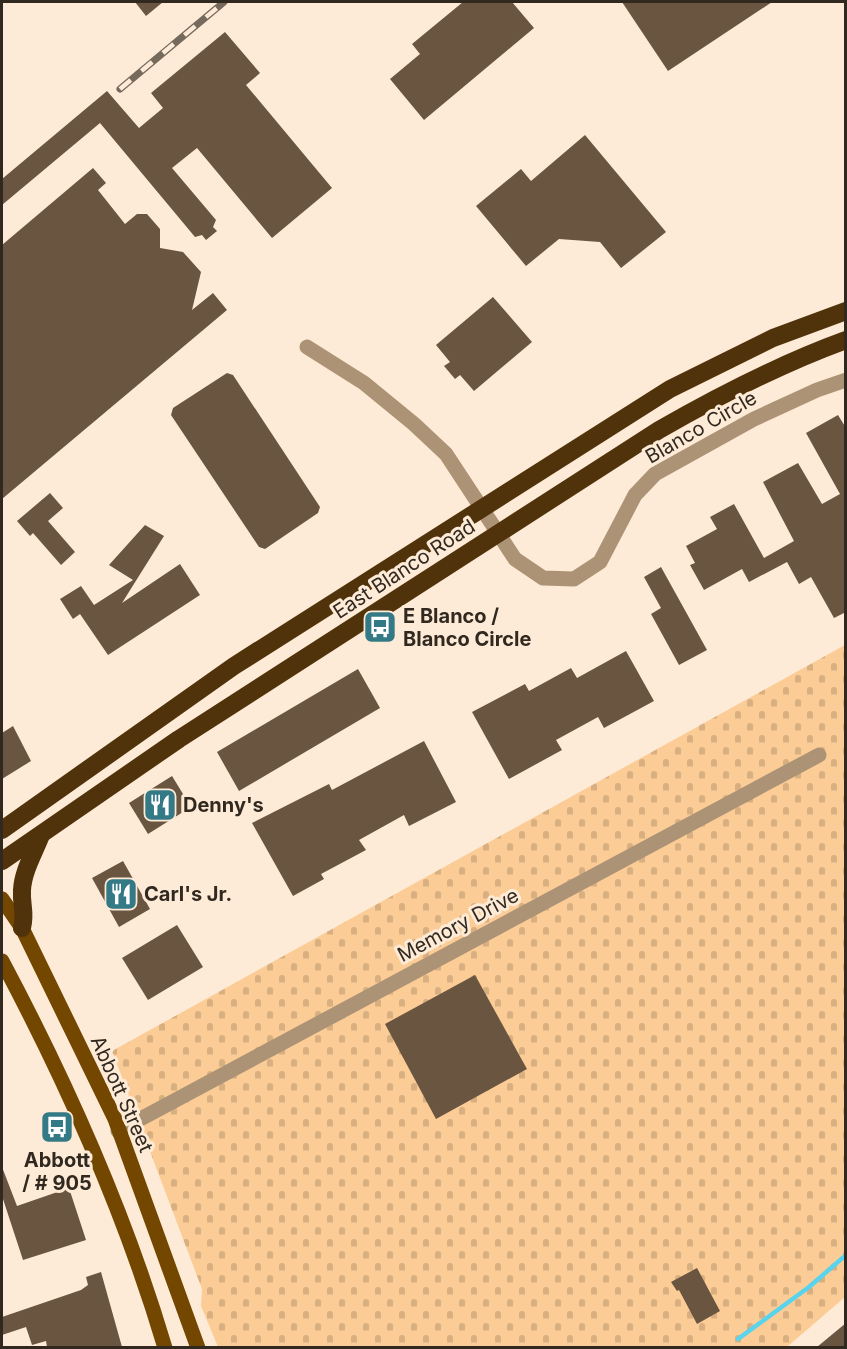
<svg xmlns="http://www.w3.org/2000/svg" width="847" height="1349" viewBox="0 0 847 1349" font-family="Inter,sans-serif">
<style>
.cemetery{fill:url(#cemetery-stones)}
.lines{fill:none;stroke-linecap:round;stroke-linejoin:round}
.stream{stroke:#59d4ec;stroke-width:4.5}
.building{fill:#695540}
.minor{stroke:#ad9376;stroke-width:15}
.major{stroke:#744700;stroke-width:15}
.highway{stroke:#51330b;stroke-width:18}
.rail-casing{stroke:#766a5d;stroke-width:7}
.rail{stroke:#feebd7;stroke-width:4.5;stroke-dasharray:14;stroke-linecap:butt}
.labels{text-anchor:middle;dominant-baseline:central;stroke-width:6;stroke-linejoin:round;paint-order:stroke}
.street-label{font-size:20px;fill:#31291f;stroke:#feebd7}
.poi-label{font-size:20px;font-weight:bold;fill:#31291f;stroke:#feebd7;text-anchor:start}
</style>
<defs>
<pattern id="cemetery-stones" width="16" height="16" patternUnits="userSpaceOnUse" patternTransform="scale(1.5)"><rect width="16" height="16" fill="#fccc96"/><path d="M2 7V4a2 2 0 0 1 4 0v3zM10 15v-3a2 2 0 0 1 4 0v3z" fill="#d8af81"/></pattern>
</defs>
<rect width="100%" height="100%" fill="#feebd7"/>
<!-- cemetery -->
<path class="cemetery" d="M845 645V1297L787 1347H218L201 1306 202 1289 112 1051Z"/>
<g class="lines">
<!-- stream -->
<path class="stream" d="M738 1339 809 1287 846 1255"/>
</g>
<!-- building -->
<g class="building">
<path d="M135 2H163L146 16Z"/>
<path d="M463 2H512L534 28 424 120 390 79 420 54 412 44Z"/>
<path d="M622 2H772L668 71Z"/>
<path d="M225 32 260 73 246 85 332 188 272 238 197 148 172 168 216 220 213 227 217 231 206 240 202 235 195 237 100 123 2 205V179L107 91 139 128 163 108 151 93Z"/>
<path d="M585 135 666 232 621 268 600 242 559 239 526 266 476 206 521 169 531 181Z"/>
<path d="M93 168 106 183 98 190 125 224 137 214H147L160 229V248L183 252 201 272 192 310 213 293 227 310 2 499V245Z"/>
<path d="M493 297 532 342 474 391 460 375 455 379 444 366 450 362 436 345Z"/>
<path d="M227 373 233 375 320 507 318 513 265 549 259 547 171 415 173 408Z"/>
<path d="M838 415 846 428V612L834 618 811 577 799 584 787 562 749 582 742 569 704 590 690 565 695 563 686 546 717 529 710 517 734 504 764 558 794 541 763 482 798 463 822 504 840 494 806 433Z"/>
<path d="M50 493 63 508 48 521 75 552 61 565 33 533 30 536 17 521Z"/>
<path d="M145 525 164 536 122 603 180 564 200 595 108 655 80 614 73 619 60 599 81 586 94 605 133 580 109 565Z"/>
<path d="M661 567 707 650 679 665 651 614 661 608 644 577Z"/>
<path d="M626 651 654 701 604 728 598 717 556 740 562 750 509 779 472 712 525 684 529 691 571 668 577 678Z"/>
<path d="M358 669 380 708 239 791 217 752Z"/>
<path d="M13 726 31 761 2 779V733Z"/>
<path d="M424 741 456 802 409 826 404 815 359 840 366 850 321 874 324 879 293 896 252 823 329 784 332 790Z"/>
<path d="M172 776 191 807 148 834 129 803Z"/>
<path d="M123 861 150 909 119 927 92 878Z"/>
<path d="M177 925 203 967 148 1000 122 958Z"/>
<path d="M475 975 527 1069 436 1119 385 1024Z"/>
<path d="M2 1167 17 1206 69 1188 86 1240 23 1260 2 1196Z"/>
<path d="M697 1268 720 1311 697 1324 679 1290 677 1291 671 1282Z"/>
<path d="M101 1272 122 1347H47L46 1341 32 1345 26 1327 2 1335V1317L81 1290 88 1285 86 1277Z"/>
<path d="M846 1323V1347H817Z"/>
</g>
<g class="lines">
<!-- minor -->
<g class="minor">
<path d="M307 347 364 383 414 424 446 454 515 559 543 578 574 579 600 562 635 495 655 474 754 419 817 390 846 380"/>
<path d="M118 1131 819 755"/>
</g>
<!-- major -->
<g class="major">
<path d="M2 899 22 928 115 1119 198 1348"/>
<path d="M2 961C68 1085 125 1213 165 1348"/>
</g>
<!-- highway -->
<g class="highway">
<path d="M2 830 234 666 670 389 773 338 846 311"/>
<path d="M2 861 179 739 659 430C720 395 780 364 846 340"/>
<path d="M22 928C26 911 21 906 22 890 23 871 34 853 41 835"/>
</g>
<defs>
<path id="rail" d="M120 89 224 2"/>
</defs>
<!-- rail casing -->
<use href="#rail" class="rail-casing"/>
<!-- rail -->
<use href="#rail" class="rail"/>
</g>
<!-- icons -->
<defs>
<symbol id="bus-square" viewBox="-11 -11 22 22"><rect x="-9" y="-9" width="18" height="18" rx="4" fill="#337986" stroke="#feebd7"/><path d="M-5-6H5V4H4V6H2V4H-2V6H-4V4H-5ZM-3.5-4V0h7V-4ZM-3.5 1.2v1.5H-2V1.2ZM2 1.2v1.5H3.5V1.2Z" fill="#fff"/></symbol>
<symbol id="restaurant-square" viewBox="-11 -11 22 22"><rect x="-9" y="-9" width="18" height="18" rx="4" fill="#337986" stroke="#feebd7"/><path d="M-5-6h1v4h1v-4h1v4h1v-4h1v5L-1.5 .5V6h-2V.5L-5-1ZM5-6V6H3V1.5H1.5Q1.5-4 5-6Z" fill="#fff"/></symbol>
</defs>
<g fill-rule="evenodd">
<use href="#bus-square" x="361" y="608" width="38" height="38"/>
<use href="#restaurant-square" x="141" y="786" width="38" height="38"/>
<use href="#restaurant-square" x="102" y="875" width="38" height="38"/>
<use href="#bus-square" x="38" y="1108" width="38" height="38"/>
</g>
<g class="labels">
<!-- street labels -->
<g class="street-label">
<text transform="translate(701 427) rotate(-30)">Blanco Circle</text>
<text transform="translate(404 569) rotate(-33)">East Blanco Road</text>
<text transform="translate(458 925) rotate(-28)">Memory Drive</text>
<text transform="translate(122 1094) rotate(66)">Abbott Street</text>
</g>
<!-- poi labels -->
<g class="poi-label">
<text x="403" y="616">E Blanco /<tspan x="403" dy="23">Blanco Circle</tspan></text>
<text x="183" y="805">Denny's</text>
<text x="144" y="894">Carl's Jr.</text>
<text x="57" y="1160" text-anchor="middle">Abbott<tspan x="57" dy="23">/ # 905</tspan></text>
</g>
</g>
<!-- border -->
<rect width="847" height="1349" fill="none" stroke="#31291f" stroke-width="6"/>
</svg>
